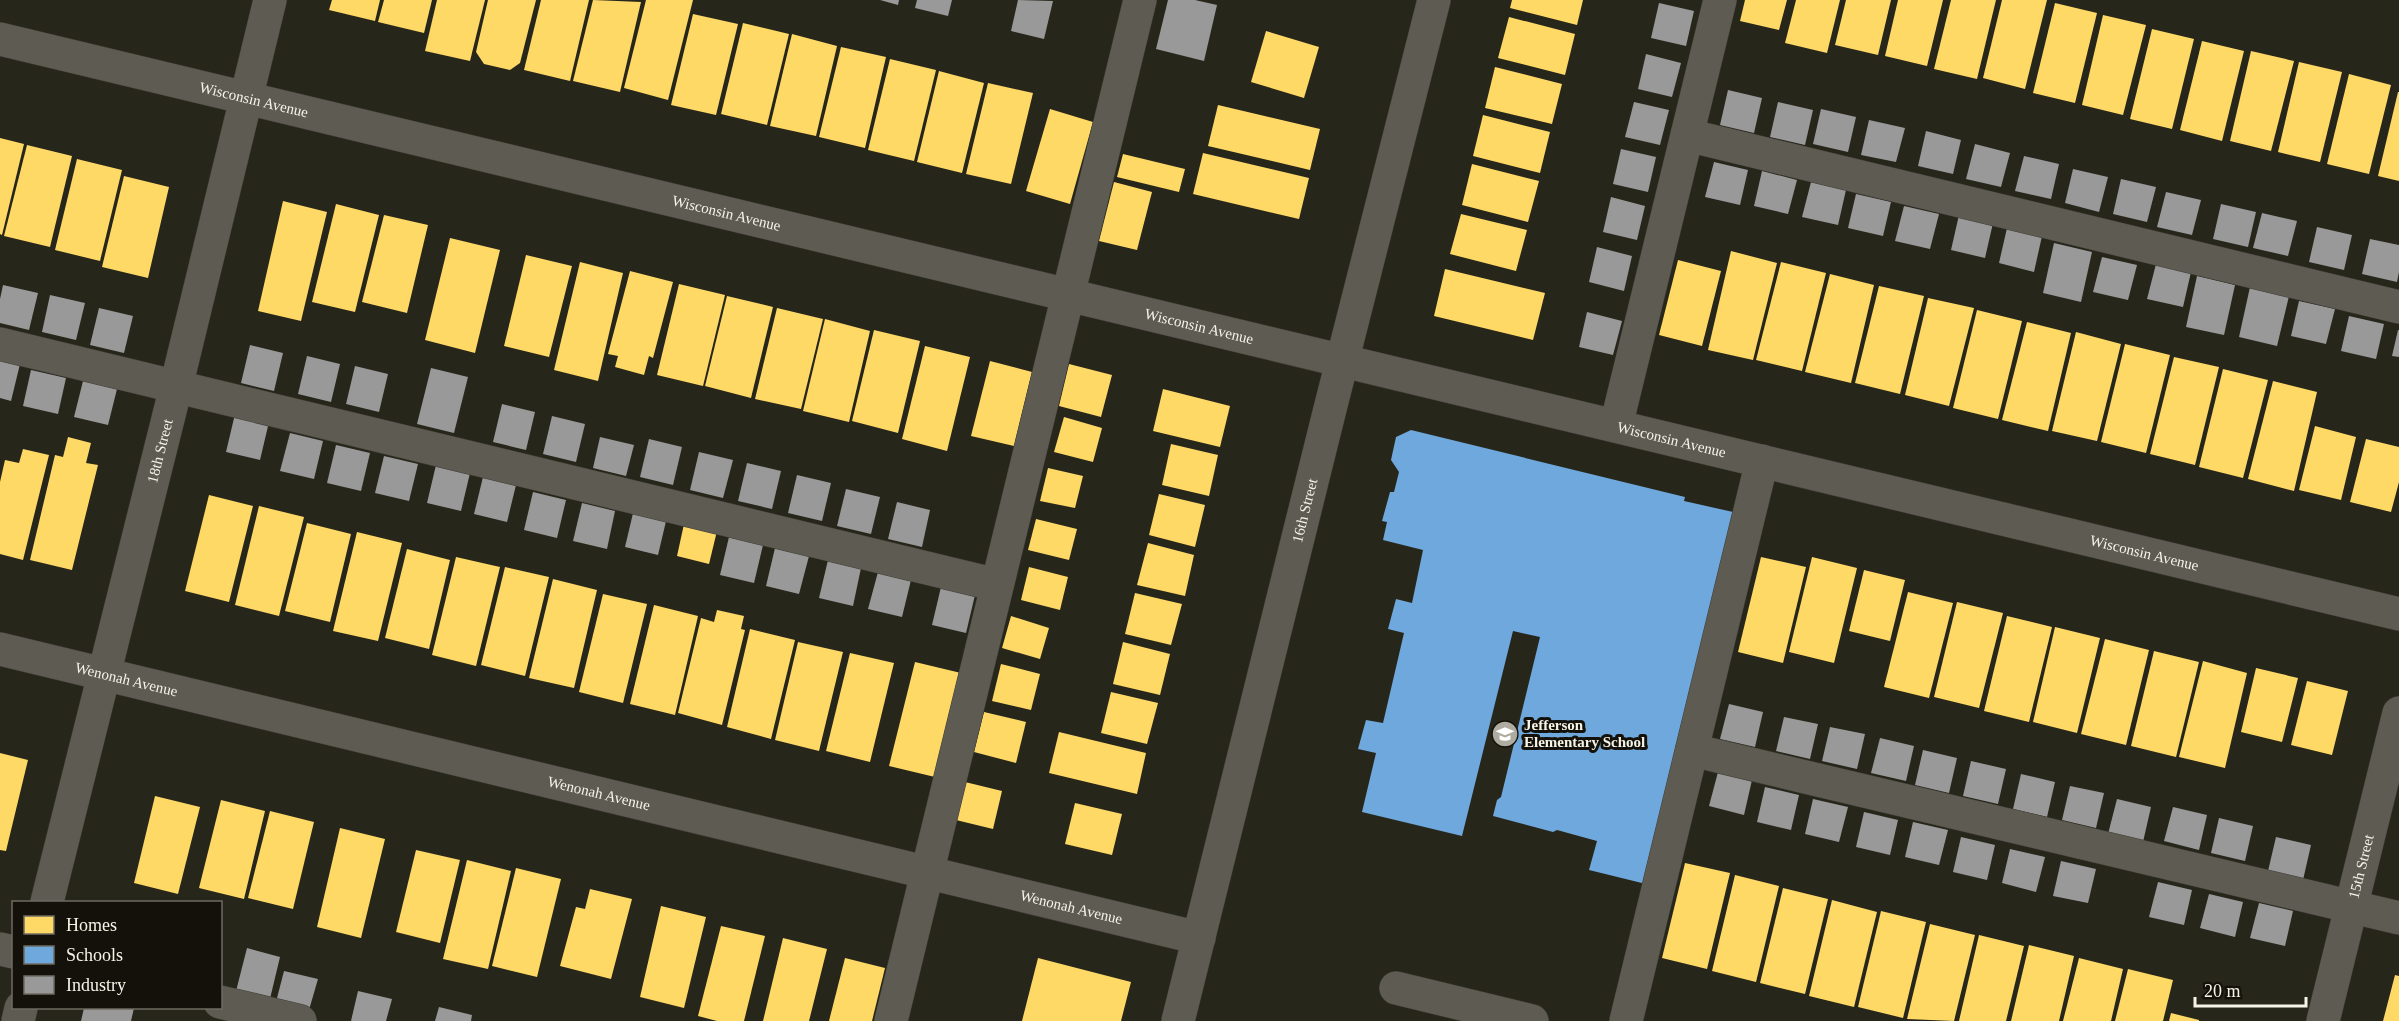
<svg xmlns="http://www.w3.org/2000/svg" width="2399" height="1021" viewBox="0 0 2399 1021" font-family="Georgia,serif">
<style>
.homes{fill:#ffd966}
.schools{fill:#6fa8dc}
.industry{fill:#999}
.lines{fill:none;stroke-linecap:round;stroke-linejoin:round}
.minor-casing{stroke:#423f38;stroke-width:34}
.minor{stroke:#5d5b52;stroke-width:33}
.labels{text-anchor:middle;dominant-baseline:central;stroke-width:6;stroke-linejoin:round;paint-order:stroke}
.street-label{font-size:15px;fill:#f6f3e7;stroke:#131109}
.poi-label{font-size:15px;font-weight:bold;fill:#f6f3e7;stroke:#131109;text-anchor:start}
</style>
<rect width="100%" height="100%" fill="#27261b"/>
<!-- homes -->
<g class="homes">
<path d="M332 0H380L375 21 329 10Z"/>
<path d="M384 0H432L424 33 378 22Z"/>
<path d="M437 0H485L470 61 425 51Z"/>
<path d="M488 0H536L520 63 510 70 484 64 476 52Z"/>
<path d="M541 0H589L570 81 524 70Z"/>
<path d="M593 0 641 2 620 92 573 81Z"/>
<path d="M646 0H693L668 100 624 88Z"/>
<path d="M1512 0H1583L1577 25 1510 8Z"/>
<path d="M1745 0H1787L1779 30 1740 21Z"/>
<path d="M1796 0H1840L1827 53 1785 43Z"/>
<path d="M1846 0H1891L1878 55 1835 45Z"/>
<path d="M1898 0H1943L1927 66 1885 56Z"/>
<path d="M1951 0H1996L1977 79 1934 69Z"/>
<path d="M2002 0H2047L2025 89 1983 78Z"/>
<path d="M2055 3 2097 13 2075 103 2033 93Z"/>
<path d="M693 14 738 24 716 115 671 105Z"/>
<path d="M2103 15 2146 25 2123 115 2082 105Z"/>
<path d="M1509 17 1575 34 1565 75 1498 58Z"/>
<path d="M743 23 789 34 767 125 721 114Z"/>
<path d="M2152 29 2194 39 2172 129 2130 119Z"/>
<path d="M1266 31 1319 47 1304 98 1251 82Z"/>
<path d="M792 34 837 46 816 136 770 126Z"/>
<path d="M2202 41 2244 51 2222 141 2180 130Z"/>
<path d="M841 47 886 57 865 148 819 137Z"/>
<path d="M2251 51 2294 61 2271 151 2230 141Z"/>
<path d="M890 59 936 70 914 161 868 150Z"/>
<path d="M2299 62 2342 72 2320 162 2278 152Z"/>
<path d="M1495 67 1562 84 1552 124 1485 108Z"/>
<path d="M939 71 984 83 962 173 917 162Z"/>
<path d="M2349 74 2391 85 2369 174 2327 164Z"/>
<path d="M988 83 1033 93 1011 184 966 174Z"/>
<path d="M2398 92H2399V181L2378 176Z"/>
<path d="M1218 105 1320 129 1310 170 1208 146Z"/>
<path d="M1050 109 1093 122 1070 204 1026 191Z"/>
<path d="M1483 115 1550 132 1540 173 1473 156Z"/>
<path d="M0 138 24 144 2 235 0 234Z"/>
<path d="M27 145 72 156 50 247 4 236Z"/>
<path d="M1203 153 1309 178 1299 219 1193 194Z"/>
<path d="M1123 154 1185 169 1179 192 1117 177Z"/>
<path d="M77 159 122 170 100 261 55 250Z"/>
<path d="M1472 164 1539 181 1528 222 1462 205Z"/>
<path d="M124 176 169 187 148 278 102 267Z"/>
<path d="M1114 182 1152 192 1137 250 1099 241Z"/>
<path d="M283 201 327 212 301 321 258 311Z"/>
<path d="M336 204 379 215 355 312 312 302Z"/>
<path d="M1461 214 1527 230 1516 271 1450 254Z"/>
<path d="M384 215 428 225 407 313 362 302Z"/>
<path d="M450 238 500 250 475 353 425 340Z"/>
<path d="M1731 251 1777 263 1753 360 1708 350Z"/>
<path d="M526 255 572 266 549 357 504 346Z"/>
<path d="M1678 260 1721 271 1702 346 1659 335Z"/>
<path d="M580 262 623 273 598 381 554 370Z"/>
<path d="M1781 262 1826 273 1802 371 1756 360Z"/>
<path d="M1445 269 1545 293 1533 340 1434 316Z"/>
<path d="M630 271 673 282 653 358 649 356 644 375 615 367 618 356 608 354Z"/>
<path d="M1830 274 1874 285 1851 383 1805 372Z"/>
<path d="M679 284 725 295 703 386 657 375Z"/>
<path d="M1879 286 1924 296 1900 394 1855 383Z"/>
<path d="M727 296 773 307 751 398 705 386Z"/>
<path d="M1928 298 1974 308 1949 406 1905 395Z"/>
<path d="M777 308 823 319 801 409 755 399Z"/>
<path d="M1977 310 2022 321 1998 419 1953 408Z"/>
<path d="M825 319 870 331 849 422 803 411Z"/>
<path d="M2027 322 2071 333 2048 431 2002 420Z"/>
<path d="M874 330 920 341 898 433 852 421Z"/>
<path d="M2076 332 2121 344 2097 441 2052 431Z"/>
<path d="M2125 344 2170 355 2146 453 2101 442Z"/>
<path d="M925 346 970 357 947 451 902 439Z"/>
<path d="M2174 357 2219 367 2195 465 2150 454Z"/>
<path d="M990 361 1032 372 1014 446 971 436Z"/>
<path d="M1069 364 1112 375 1101 417 1059 406Z"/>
<path d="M2223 369 2268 380 2243 478 2199 467Z"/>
<path d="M2273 381 2317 392 2294 491 2248 479Z"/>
<path d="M1163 389 1230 406 1220 447 1153 431Z"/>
<path d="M1064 417 1102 428 1093 462 1054 452Z"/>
<path d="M2315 426 2356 437 2341 500 2299 490Z"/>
<path d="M68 437 91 443 86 463 98 465 72 570 30 560 55 455 63 457Z"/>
<path d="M2366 439 2399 447V482L2391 512 2350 502Z"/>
<path d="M1171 444 1218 455 1209 496 1162 485Z"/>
<path d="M23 449 49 455 23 560 0 554V482L5 460 19 463Z"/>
<path d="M1048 468 1083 476 1075 508 1040 501Z"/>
<path d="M1159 494 1205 505 1195 547 1149 535Z"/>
<path d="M209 495 253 506 229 602 185 591Z"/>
<path d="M259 506 304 517 279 616 235 605Z"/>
<path d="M1036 519 1077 529 1069 560 1028 550Z"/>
<path d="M307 523 351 534 330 622 285 611Z"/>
<path d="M684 524 717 531 709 564 677 556Z"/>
<path d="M357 532 402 543 378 641 333 631Z"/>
<path d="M1148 543 1194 555 1185 596 1137 585Z"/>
<path d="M407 549 450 560 429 649 385 638Z"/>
<path d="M456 557 500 567 476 666 432 655Z"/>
<path d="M1761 557 1806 567 1783 663 1738 652Z"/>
<path d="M1812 557 1857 568 1834 663 1789 652Z"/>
<path d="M505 567 549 577 525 676 481 665Z"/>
<path d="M1029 567 1068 577 1060 610 1021 600Z"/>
<path d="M1864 570 1905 580 1890 641 1849 631Z"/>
<path d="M553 579 597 590 574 688 529 678Z"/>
<path d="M1908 592 1953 603 1929 698 1884 687Z"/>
<path d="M1135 593 1182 604 1171 645 1125 634Z"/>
<path d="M603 594 647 604 623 703 579 692Z"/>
<path d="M1957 602 2003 613 1979 708 1934 697Z"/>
<path d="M654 605 698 616 675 715 630 704Z"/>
<path d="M717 610 744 616 741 629 745 630 722 725 678 713 701 618 714 622Z"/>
<path d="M1011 616 1049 628 1040 659 1002 648Z"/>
<path d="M2007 616 2052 627 2029 722 1984 711Z"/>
<path d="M2055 627 2100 638 2077 733 2033 722Z"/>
<path d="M750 629 795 640 771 739 727 727Z"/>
<path d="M2105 639 2149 650 2126 745 2081 734Z"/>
<path d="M798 642 843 652 819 751 775 740Z"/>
<path d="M1123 642 1170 654 1160 695 1113 684Z"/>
<path d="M2154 651 2199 662 2176 757 2131 746Z"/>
<path d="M850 653 894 663 870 762 826 751Z"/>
<path d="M2203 661 2247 673 2225 768 2179 757Z"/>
<path d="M915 662 961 673 935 777 889 766Z"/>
<path d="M1001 664 1040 674 1031 710 992 701Z"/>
<path d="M2256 668 2298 678 2282 742 2241 732Z"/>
<path d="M2307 681 2348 691 2332 755 2291 745Z"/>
<path d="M1111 692 1158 703 1147 744 1101 733Z"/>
<path d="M984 712 1026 722 1016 763 974 752Z"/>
<path d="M1059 732 1146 753 1137 794 1049 773Z"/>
<path d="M0 753 28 760 6 851 0 850Z"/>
<path d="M965 782 1002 791 993 829 956 820Z"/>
<path d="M155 796 200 807 178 894 134 883Z"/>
<path d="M221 800 265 811 244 899 199 888Z"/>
<path d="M1075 803 1122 814 1112 855 1065 844Z"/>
<path d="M270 811 314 822 293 909 248 898Z"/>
<path d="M340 828 385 839 361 938 317 927Z"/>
<path d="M416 850 460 860 440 943 396 932Z"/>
<path d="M467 860 511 871 488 969 443 959Z"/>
<path d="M1685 863 1730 873 1707 969 1662 958Z"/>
<path d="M516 868 561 879 537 977 492 966Z"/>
<path d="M1735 875 1779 886 1756 982 1712 971Z"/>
<path d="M1783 888 1828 899 1805 994 1760 983Z"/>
<path d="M590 889 632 899 611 979 560 966 576 907 585 909Z"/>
<path d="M1832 900 1877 912 1854 1007 1809 996Z"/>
<path d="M661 906 706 917 684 1008 640 997Z"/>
<path d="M1881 911 1926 922 1903 1018 1858 1007Z"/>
<path d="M1930 924 1975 935 1954 1021 1907 1019Z"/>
<path d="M721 926 765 936 744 1021H717L698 1016Z"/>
<path d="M1979 935 2024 946 2006 1021H1959Z"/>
<path d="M783 938 827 949 809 1021H763Z"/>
<path d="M2029 945 2074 956 2059 1021H2011Z"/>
<path d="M845 958 885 968 872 1021H829Z"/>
<path d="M1038 958 1131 982 1121 1021H1022Z"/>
<path d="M2079 958 2123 969 2111 1021H2063Z"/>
<path d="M2128 969 2173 980 2163 1021H2115Z"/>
<path d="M2395 975 2399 976V1021H2383Z"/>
<path d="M2171 1013 2199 1020V1021H2169Z"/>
</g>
<!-- schools -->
<path class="schools" d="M1411 430 1685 497 1684 501 1742 514 1650 885 1589 870 1597 841 1557 830 1553 832 1493 816 1497 800 1501 797 1540 637 1513 631 1462 836 1362 812 1376 753 1358 749 1366 720 1383 723 1404 633 1388 629 1396 599 1412 603 1423 550 1383 540 1387 522 1382 521 1390 492H1394L1399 472 1391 460 1396 437Z"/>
<!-- industry -->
<g class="industry">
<path d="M880 0H899L898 5Z"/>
<path d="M917 0H952L948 16 915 8Z"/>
<path d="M1018 0 1053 1 1044 39 1011 31Z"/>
<path d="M1168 0H1195L1217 5 1204 61 1156 49Z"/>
<path d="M1659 3 1694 11 1686 46 1651 38Z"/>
<path d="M1646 54 1681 63 1672 97 1638 89Z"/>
<path d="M1728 90 1762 98 1754 133 1720 125Z"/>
<path d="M1634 102 1669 110 1660 145 1625 137Z"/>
<path d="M1778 102 1813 110 1805 145 1770 137Z"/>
<path d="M1821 109 1856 117 1848 152 1813 144Z"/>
<path d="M1869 120 1905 128 1896 162 1861 155Z"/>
<path d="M1926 131 1961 140 1953 174 1918 166Z"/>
<path d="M1975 144 2010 153 2001 187 1966 179Z"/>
<path d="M1621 149 1656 157 1648 192 1613 184Z"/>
<path d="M2024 156 2059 164 2051 199 2015 191Z"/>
<path d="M1714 162 1748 170 1740 205 1705 197Z"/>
<path d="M2073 169 2108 177 2099 212 2065 203Z"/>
<path d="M1762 171 1797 180 1788 214 1754 206Z"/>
<path d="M2121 179 2156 187 2147 222 2113 214Z"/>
<path d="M1811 182 1846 190 1838 225 1802 217Z"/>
<path d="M2166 192 2201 200 2192 235 2157 227Z"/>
<path d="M1856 194 1891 202 1883 236 1848 228Z"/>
<path d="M1611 197 1645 206 1637 240 1603 232Z"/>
<path d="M2221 204 2256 212 2248 247 2213 239Z"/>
<path d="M1904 206 1939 214 1930 249 1895 241Z"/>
<path d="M2262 213 2297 221 2288 256 2253 248Z"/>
<path d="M1959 215 1993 223 1985 258 1951 250Z"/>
<path d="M2317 227 2352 235 2344 270 2309 262Z"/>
<path d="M2007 228 2042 236 2034 272 1999 263Z"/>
<path d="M2370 239 2399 245V272L2397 282 2362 274Z"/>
<path d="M2054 243 2092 252 2081 302 2043 293Z"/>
<path d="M1597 247 1632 256 1624 291 1589 282Z"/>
<path d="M2102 257 2137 265 2128 300 2093 292Z"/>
<path d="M2156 264 2191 272 2183 307 2147 299Z"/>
<path d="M2197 276 2235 285 2224 335 2186 327Z"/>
<path d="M3 285 38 293 29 330 0 323V299Z"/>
<path d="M2250 287 2289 296 2277 346 2239 337Z"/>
<path d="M50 295 85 303 76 340 42 332Z"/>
<path d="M2299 301 2335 309 2326 344 2291 336Z"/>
<path d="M99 308 133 316 124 353 90 345Z"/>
<path d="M1587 312 1622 321 1613 355 1579 347Z"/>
<path d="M2349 316 2384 324 2376 359 2341 351Z"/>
<path d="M2398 330H2399V357L2392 356Z"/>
<path d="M250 345 283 353 274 391 241 383Z"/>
<path d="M307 356 340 364 331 402 298 394Z"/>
<path d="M0 360 20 364 11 401 0 398Z"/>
<path d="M355 366 388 374 379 412 346 404Z"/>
<path d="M431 368 468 377 454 433 417 424Z"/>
<path d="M31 370 66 378 58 414 23 406Z"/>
<path d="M83 381 117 389 108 425 74 417Z"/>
<path d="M502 404 535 412 526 450 493 442Z"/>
<path d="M235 414 269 422 260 460 226 452Z"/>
<path d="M552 416 585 424 576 462 543 454Z"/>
<path d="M290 433 323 441 314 479 280 471Z"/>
<path d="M600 437 634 445 626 476 593 468Z"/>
<path d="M649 439 682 447 673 485 640 477Z"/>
<path d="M336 445 370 453 361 491 327 483Z"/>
<path d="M699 452 733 460 723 498 690 490Z"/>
<path d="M384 456 418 464 409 501 375 493Z"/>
<path d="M747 463 781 471 772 509 738 501Z"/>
<path d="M436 465 470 473 461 511 427 503Z"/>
<path d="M797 475 831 483 822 521 788 513Z"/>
<path d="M483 477 516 485 507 522 474 514Z"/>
<path d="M846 489 880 497 871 534 837 526Z"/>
<path d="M533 492 566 500 557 538 524 530Z"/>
<path d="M897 502 930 510 922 547 888 539Z"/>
<path d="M582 503 615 511 607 549 573 541Z"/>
<path d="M634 509 667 517 658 555 625 547Z"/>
<path d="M729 537 763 545 754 583 720 575Z"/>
<path d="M775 548 809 556 799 594 766 586Z"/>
<path d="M828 560 861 568 853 606 819 598Z"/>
<path d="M878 572 911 580 902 617 868 609Z"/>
<path d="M941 587 975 595 966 633 932 625Z"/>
<path d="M1729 704 1763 712 1755 747 1720 739Z"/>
<path d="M1784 717 1818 724 1810 759 1776 751Z"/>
<path d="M1830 727 1865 734 1857 769 1822 761Z"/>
<path d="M1880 738 1914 746 1906 781 1871 773Z"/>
<path d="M1923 750 1957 758 1949 793 1915 785Z"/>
<path d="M1971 761 2006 769 1998 804 1963 796Z"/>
<path d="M1718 772 1752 780 1744 815 1709 806Z"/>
<path d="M2021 774 2055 782 2047 817 2013 809Z"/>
<path d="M2070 786 2104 793 2096 828 2062 820Z"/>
<path d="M1765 787 1799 795 1791 830 1757 822Z"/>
<path d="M1813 799 1848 807 1839 842 1805 834Z"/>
<path d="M2117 799 2151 807 2143 842 2108 834Z"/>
<path d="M2173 807 2207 815 2199 850 2164 841Z"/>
<path d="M1864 812 1898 820 1890 855 1856 847Z"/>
<path d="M2219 818 2253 826 2245 861 2211 853Z"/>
<path d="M1913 822 1948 830 1939 865 1905 857Z"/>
<path d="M1961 837 1995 845 1987 880 1953 872Z"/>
<path d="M2276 837 2311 845 2303 880 2268 871Z"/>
<path d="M2010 849 2045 857 2036 892 2002 883Z"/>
<path d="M2061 861 2096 869 2088 903 2053 896Z"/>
<path d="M2158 882 2192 890 2184 925 2149 917Z"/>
<path d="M2209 894 2243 902 2235 937 2200 928Z"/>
<path d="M2259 903 2293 911 2285 946 2250 938Z"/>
<path d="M247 948 280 957 269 1003 235 995Z"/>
<path d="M284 971 318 979 309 1010 276 1002Z"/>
<path d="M358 991 392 999 386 1021H351Z"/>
<path d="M439 1007 472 1015 471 1021H435Z"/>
<path d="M84 1008H134L131 1021H81Z"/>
</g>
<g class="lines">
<defs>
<g id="minor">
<path id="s1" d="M0 39 2399 614"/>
<path d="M1687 135 2399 307"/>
<path d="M0 344 997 585"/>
<path d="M1616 426 1720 0"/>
<path id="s2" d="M0 649 1199 938"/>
<path d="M1692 750 2399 918"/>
<path id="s3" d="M47 902 176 387 270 0"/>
<path d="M0 949 14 952"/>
<path d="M1396 988 1532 1021"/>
<path d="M220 1002 300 1021"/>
<path d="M18 1021 21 1008"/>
<path d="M891 1021 1140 0"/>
<path id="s4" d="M1178 1021 1330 409 1434 0"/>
<path d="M1626 1021 1762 461"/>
<path id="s5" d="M2323 1021 2399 713"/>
</g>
</defs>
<!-- minor casing -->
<use href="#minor" class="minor-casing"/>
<!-- minor -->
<use href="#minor" class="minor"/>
</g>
<!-- icons -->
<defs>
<symbol id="school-disc" viewBox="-11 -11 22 22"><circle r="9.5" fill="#aeaba0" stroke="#131109"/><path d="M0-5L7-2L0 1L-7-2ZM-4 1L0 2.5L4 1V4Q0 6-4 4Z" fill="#fff"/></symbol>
</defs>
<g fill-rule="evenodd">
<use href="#school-disc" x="1490" y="719" width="30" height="30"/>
</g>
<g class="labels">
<!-- street labels -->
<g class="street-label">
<text stroke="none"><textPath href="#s1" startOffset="261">Wisconsin Avenue</textPath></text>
<text stroke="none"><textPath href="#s1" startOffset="747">Wisconsin Avenue</textPath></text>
<text stroke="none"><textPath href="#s1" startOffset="1233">Wisconsin Avenue</textPath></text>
<text stroke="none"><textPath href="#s1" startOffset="1719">Wisconsin Avenue</textPath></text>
<text stroke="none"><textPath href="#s3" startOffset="465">18th Street</textPath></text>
<text stroke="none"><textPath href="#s4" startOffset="526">16th Street</textPath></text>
<text stroke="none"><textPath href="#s1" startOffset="2205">Wisconsin Avenue</textPath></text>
<text stroke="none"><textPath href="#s2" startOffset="130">Wenonah Avenue</textPath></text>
<text stroke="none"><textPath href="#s2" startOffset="616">Wenonah Avenue</textPath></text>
<text stroke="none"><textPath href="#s5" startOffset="159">15th Street</textPath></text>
<text stroke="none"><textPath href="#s2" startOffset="1102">Wenonah Avenue</textPath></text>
</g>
<!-- poi labels -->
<g class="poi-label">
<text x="1524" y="725">Jefferson<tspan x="1524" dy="17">Elementary School</tspan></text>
</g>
</g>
<!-- legend -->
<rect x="12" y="901" width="210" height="108" fill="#131109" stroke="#6e6b62" stroke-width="1.5"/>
<rect x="24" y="916" width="30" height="18" fill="#ffd966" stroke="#6e6b62" stroke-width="1.5"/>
<text x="66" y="931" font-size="18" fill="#f6f3e7">Homes</text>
<rect x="24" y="946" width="30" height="18" fill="#6fa8dc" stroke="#6e6b62" stroke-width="1.5"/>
<text x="66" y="961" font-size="18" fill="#f6f3e7">Schools</text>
<rect x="24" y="976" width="30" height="18" fill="#999999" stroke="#6e6b62" stroke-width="1.5"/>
<text x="66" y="991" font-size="18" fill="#f6f3e7">Industry</text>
<!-- scale -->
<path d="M2195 997v9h111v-9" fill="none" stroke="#f6f3e7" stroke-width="3"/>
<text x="2204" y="997" font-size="18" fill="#f6f3e7" stroke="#131109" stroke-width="4.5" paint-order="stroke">20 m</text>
</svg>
